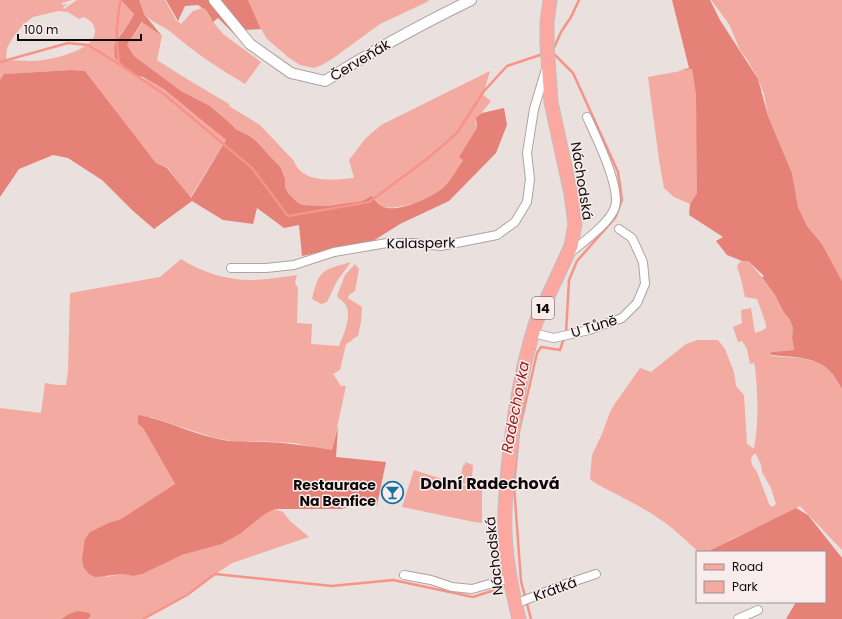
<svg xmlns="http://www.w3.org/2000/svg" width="842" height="619" viewBox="0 0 842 619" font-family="Poppins,sans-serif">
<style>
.green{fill:#f3aaa1;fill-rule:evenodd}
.forest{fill:#e58177}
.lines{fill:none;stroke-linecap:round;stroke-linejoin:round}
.stream{stroke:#f89387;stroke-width:2.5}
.minor-casing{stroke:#ada3a2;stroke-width:10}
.tertiary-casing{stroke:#ada3a2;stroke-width:12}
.primary-casing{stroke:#c0bfbf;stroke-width:15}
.minor{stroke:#fff;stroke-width:8}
.tertiary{stroke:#fff;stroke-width:10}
.primary{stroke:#fda7a1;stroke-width:13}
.labels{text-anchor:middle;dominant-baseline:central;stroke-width:3;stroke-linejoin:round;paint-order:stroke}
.shield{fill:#f8edec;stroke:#544e4e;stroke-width:1}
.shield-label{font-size:13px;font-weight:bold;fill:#0e0a0a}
.street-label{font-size:14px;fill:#0e0a0a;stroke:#f8edec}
.poi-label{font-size:14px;font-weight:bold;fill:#0e0a0a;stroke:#f8edec;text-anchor:end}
.water-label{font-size:15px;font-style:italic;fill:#941d1c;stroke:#f8edec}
.quarter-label{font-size:16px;font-weight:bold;fill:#0e0a0a;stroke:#f8edec}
</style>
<rect width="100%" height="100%" fill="#eae0de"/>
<!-- green -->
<g class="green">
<path d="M0 0H72L62 3V5L67 4 63 8 64 9 77 0H121L134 14 127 27 116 39 134 75C170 85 198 116 226 140L190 198 168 168 156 163 85 71 72 70 5 74 0 80ZM58 11 68 12 79 19 83 17C89 19 94 23 95 30 97 49 57 58 43 60 31 62 18 60 6 60L7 48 14 36 24 24 33 17Z"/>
<path d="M139 0H165L176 20 181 24 193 11 203 8 206 10 210 18 223 34 261 62 245 84C220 69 195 53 172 33 164 26 152 23 144 14 141 10 140 5 139 0Z"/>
<path d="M248 0H429L427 2 380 24 332 59 322 65 314 68 300 65 288 57 267 39 261 29Z"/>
<path d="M711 0H842V281L822 244 807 226 798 207 792 173 768 116 764 94 758 79 748 61 740 50 729 24Z"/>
<path d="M143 22 162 36 157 60 182 76 229 104V106L260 125 294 161C302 184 334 180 354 178L349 160 366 138 381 125 490 71 483 95 491 101 475 121 477 128 475 132 459 157 463 159C457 168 453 179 446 186 432 200 401 210 382 207L372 196 362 201 328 206 302 205 297 202 288 193 285 187V179L281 168 255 140 248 135 237 130 210 106 181 91 134 56 127 45Z"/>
<path d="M692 69 696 95 698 183 697 193 690 204 674 197 664 188 659 160 648 77Z"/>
<path d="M181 259C201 272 226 280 251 280 266 280 282 277 297 275L295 283 298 288 297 323 312 324 311 344 339 346C343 336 354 312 344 303 342 300 339 299 337 296L345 275 355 264 359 269 355 291 349 295 348 298 362 307 361 322 358 336C353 338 351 342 346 344L340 370 333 374 341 386H346L332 451 294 443 257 441 237 442 215 438 151 417 138 424 143 428 175 484 121 519 108 523 90 532 106 577 123 574 133 576 182 555 222 544 240 534 265 514 275 509 283 512 290 521 309 537 232 563 180 598 143 619H88L91 616 69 614 61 619H0V408L41 413 45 383 57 385H66L68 371 70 293 160 277Z"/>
<path d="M745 260 748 261 767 283 775 295 783 311 790 320 793 328 792 338 794 350 771 352V356C791 358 814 356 829 370 835 375 838 383 842 389V550L800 506C779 517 757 527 736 537 723 543 714 552 699 552 686 541 675 529 661 520 640 505 617 495 595 483L590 479 592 455 602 434 610 412 614 405 640 368 651 372 686 344 697 340H718L725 349 734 372 736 386 744 395 747 444 753 448H754C759 422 758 394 755 367L754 363 750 364 747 349 742 341 738 342 733 327 742 323 741 310 751 308 755 333 761 331 766 328V324L757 299 745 297 741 279 737 266 740 262ZM754 454H756L761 465 762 472 771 488 776 504 772 507 769 504 757 472 752 465 751 458Z"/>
<path d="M351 262 337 281 327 302 321 304 312 299C319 269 323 270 351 262Z"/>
<path d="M465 462 473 465 472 477 473 479 479 481V487L462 483 464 476 461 475 463 465H465Z"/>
<path d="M414 470 458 484 478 488 482 490V523L474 522 402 507Z"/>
</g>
<!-- forest -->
<g class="forest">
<path d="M121 0H139L144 14 162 36 142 22 127 45 134 56 181 91 210 106 224 118 237 130 248 135 255 140 281 168 285 179V187L288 193 297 202 302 205 328 206 362 201 372 196C375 200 379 205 383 207 399 213 435 197 446 185 453 178 457 168 463 160L459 157 477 128 476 118 482 113 504 108 507 125 496 153 449 201 400 224 373 241 302 256 299 225 284 228 257 208 253 224 223 220 192 201 154 229 132 210 102 180 68 158 53 155 19 169 0 197V80L4 74 72 70 85 71 156 163 167 168 191 198 226 140 164 89 143 77 134 75 115 58C113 37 118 41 127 26 130 22 132 18 134 14Z"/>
<path d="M166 0H248L261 29 245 30 238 38 218 18 213 22 206 10 203 8H202L198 5 185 6 178 21Z"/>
<path d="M672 0H710L720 20 758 79 768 116 792 173 798 207 807 226 822 244 842 281V389C838 383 835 376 830 371 815 356 791 357 771 355V352L794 350 792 338 793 328 790 320 783 311 775 295 762 277 764 276 748 261H742L727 255 716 241 723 237 689 215 690 204 697 193 696 95 692 69 678 71 689 68Z"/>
<path d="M138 415C164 419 188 432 214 438 231 443 248 441 266 442 288 443 310 446 332 450L338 426 336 457 386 462 377 505 369 502 341 509H275L265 514 240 534 222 544 182 555 142 574 133 576 123 574 95 577 89 574 84 568 82 559 85 539 90 532 108 523 121 519 175 484 143 428 138 424Z"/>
<path d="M796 508 808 515 842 558V619H786L796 602H825V552H770L769 551 763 552H707Z"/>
<path d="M78 611 89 613 91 616 88 619H61L69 614Z"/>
</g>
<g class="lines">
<!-- stream -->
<g class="stream">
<path d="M121 0C116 20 116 43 119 64L165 95 252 168 288 216 369 202 427 159 457 133 484 91 507 66 543 54"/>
<path d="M0 62 68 43 88 45 119 64"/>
<path d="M566 333 569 280 577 261 615 218 622 200 618 172 573 73 552 52 561 32 571 17 579 0"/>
<path d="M143 619 187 595 215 574 332 586 393 580 473 597 507 586"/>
<path d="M531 619 521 581 514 486 519 431 537 353 541 347 560 350 564 338"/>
</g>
<defs>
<g id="minor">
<path d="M570 253C582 243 610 223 615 207 621 187 596 137 587 117"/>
<path d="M231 268H266L294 265 334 252 387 243H412L441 246 497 235 515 222 527 202 530 179 527 153 534 109 546 69"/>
<path d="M533 333 554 338 589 330 622 318 637 303 645 284 643 262 632 238 619 229"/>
<path d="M404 575 431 580 452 587 472 589 510 578"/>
<path d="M515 604 563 585 596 574"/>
<path d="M738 619 758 610"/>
</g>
<path id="tertiary" d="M214 0 250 44 291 73 325 81C372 51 420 25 471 0"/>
<path id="primary" d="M519 619C512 591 506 561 505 532 504 511 506 489 508 468 513 418 521 369 536 322L567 255 571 246 575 224 571 194 551 102 547 44V22L550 0"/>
</defs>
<!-- minor casing -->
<use href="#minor" class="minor-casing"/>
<!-- tertiary casing -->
<use href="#tertiary" class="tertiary-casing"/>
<!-- primary casing -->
<use href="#primary" class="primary-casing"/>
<!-- minor -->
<use href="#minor" class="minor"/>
<!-- tertiary -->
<use href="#tertiary" class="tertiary"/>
<!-- primary -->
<use href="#primary" class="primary"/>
</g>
<!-- icons -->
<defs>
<symbol id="bar-ring" viewBox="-11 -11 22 22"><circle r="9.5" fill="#f8edec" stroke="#1471a0" stroke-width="1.5"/><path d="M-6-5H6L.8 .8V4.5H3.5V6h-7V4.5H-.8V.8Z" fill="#1471a0"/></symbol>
</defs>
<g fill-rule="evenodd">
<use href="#bar-ring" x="380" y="480" width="25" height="25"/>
</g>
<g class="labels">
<!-- shield labels -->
<rect class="shield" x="532" y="297" width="22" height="22" rx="3"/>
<g class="shield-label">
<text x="543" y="308">14</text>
</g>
<!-- street labels -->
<g class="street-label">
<text transform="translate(360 60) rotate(-31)">Červeňák</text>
<text transform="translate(582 181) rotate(81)">Náchodská</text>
<text transform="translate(421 243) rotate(-1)">Kalasperk</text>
<text transform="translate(594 326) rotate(-17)">U Tůně</text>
<text transform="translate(494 556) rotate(-96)">Náchodská</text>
<text transform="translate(555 589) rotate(-20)">Krátká</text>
</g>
<!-- poi labels -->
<g class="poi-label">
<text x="376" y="485">Restaurace<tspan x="376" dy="16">Na Benfice</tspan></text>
</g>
<!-- water labels -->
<g class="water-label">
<text transform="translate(515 407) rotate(-79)">Radechovka</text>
</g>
<!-- quarter labels -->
<g class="quarter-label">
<text x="490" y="483">Dolní Radechová</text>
</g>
</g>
<!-- legend -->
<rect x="696" y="551" width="130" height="52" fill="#f8edec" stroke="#9a9292"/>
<rect x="704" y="564" width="20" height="6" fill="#fda7a1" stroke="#9a9292"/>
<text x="732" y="571" font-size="12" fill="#0e0a0a">Road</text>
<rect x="704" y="581" width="20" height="12" fill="#f3aaa1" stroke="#9a9292"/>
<text x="732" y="591" font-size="12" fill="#0e0a0a">Park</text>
<!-- scale -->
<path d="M18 34v6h123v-6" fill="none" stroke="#0e0a0a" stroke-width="2"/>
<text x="24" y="34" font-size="12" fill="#0e0a0a" stroke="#f8edec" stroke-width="3" paint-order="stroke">100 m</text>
</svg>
